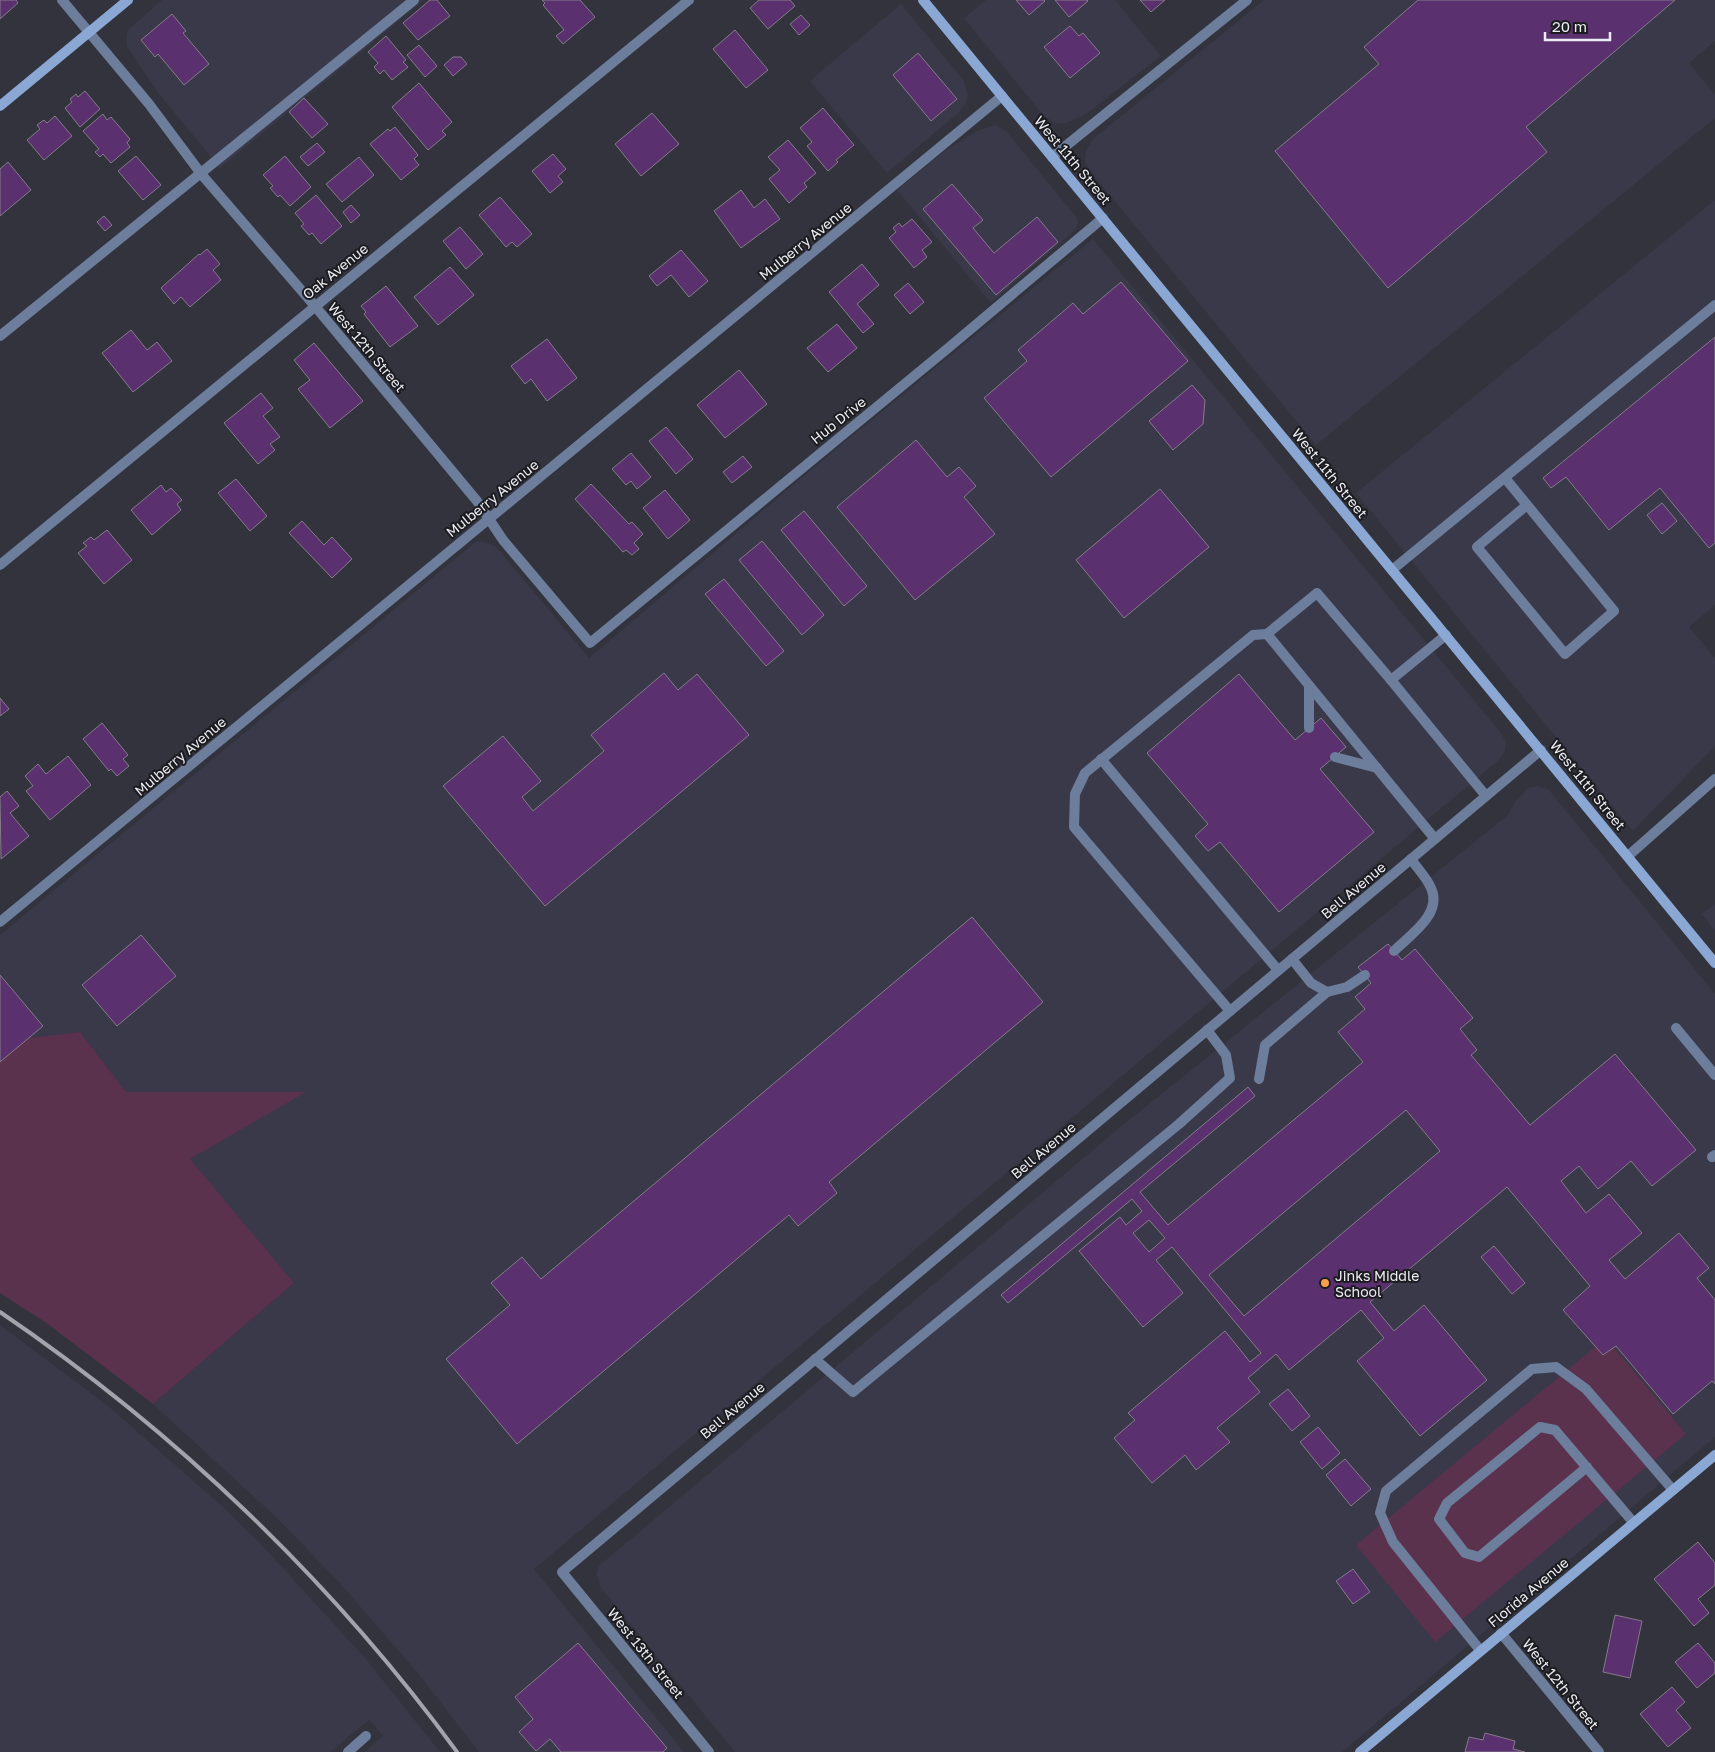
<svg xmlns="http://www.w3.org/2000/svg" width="1715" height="1752" viewBox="0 0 1715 1752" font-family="'Golos Text',sans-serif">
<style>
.built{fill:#3a394a}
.green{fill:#5a324d}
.building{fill:#5a306e;stroke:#847d88;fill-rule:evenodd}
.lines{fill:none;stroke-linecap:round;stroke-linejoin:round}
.lane{stroke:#6c7e9b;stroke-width:10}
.street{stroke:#6c7e9b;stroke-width:10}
.secondary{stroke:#8ba8d5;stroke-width:10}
.rail{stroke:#a3a3ab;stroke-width:4}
.poi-dot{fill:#f8a04b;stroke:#1b1b20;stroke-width:2}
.labels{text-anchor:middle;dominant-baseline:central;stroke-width:4;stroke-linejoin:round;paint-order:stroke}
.street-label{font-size:14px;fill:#ececf3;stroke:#1b1b20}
.poi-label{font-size:14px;fill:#ececf3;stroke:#1b1b20;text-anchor:start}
</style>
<rect width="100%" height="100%" fill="#33333d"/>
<!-- built -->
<g class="built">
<path d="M162 0H424L220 168 156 90 127 46V35L129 29Z"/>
<path d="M986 0H1115L1161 56 1086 114 1066 123 1056 124 1043 115 964 18Z"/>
<path d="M1264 0H1715V41L1689 63 1715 95V118L1316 445 1089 170 1085 161 1086 151 1093 139Z"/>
<path d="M901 4 964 81 968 95 965 104 958 113 887 173 810 81Z"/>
<path d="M996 125 1006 131 1077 218 1078 223 1074 231 991 303 897 190 943 152 977 131Z"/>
<path d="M1715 200V605L1689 627 1715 658V746L1633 831 1356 493Z"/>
<path d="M1093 239 1501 733 1506 742 1505 751 1500 759 534 1569 684 1752H479L418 1673 337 1580 276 1517 153 1404 294 1283 189 1159 305 1092H126L80 1032 0 1046V935L477 541 488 543 496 547 589 658 818 464Z"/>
<path d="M1538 786 1549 790 1715 994V1437L1342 1752H735L601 1588 596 1573 599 1566 1118 1129 1508 815 1515 802 1528 788Z"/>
<path d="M1715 904V931L1702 914Z"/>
<path d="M0 1325 108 1406 224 1508 260 1543 365 1658 440 1752H364L383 1736 369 1720 330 1752H0Z"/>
</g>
<!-- green -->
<g class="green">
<path d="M80 1032 126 1092H306L190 1159 294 1283 153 1404 48 1324 0 1293V1046L22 1039Z"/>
<path d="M1606 1338 1686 1434 1435 1642 1356 1545Z"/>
</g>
<!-- building -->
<g class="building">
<path d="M0 0H16L18 3 0 19Z"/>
<path d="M430 0H437L450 16 418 40 403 23Z"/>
<path d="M542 0H580L595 17 563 44 556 36 564 30 543 5 545 3Z"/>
<path d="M759 0H790L795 6 768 29 750 8Z"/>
<path d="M1016 0H1044L1045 1 1029 15Z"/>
<path d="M1055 0H1087L1088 1 1069 17Z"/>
<path d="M1140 0H1165L1151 12Z"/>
<path d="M1418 0H1675L1526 127 1547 152 1388 288 1275 151 1379 64 1364 47Z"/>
<path d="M172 14 186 31 183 33 209 64 184 85 158 54 155 57 141 40Z"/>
<path d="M801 15 810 25 799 35 790 24Z"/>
<path d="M1070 26 1079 36 1083 33 1100 53 1070 78 1044 47Z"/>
<path d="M735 30 768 70 746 88 713 49Z"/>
<path d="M386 36 406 60 403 62 408 67 392 80 384 70 380 74 374 67 378 63 368 52Z"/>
<path d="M419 45 437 66 425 77 407 55Z"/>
<path d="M918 53 957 99 931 121 893 75Z"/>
<path d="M453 57H461L467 64 453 76 444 65Z"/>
<path d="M419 83 452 122 442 131 446 135 428 150 392 107Z"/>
<path d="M85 91 100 109 80 127 65 108 72 102 70 99 76 94 78 97Z"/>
<path d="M304 98 328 124 312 138 289 112Z"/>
<path d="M823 108 854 145 836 160 838 162 828 171 807 146 812 142 800 128Z"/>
<path d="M652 113 679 144 641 176 615 144Z"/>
<path d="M103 114 107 120 111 117 130 139 127 143 130 147 111 163 103 154 100 157 95 152 99 149 83 131Z"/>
<path d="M55 116 72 136 44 160 27 140 40 129 37 125 44 120 47 123Z"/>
<path d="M395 127 418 155 414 159 419 165 401 180 370 144 388 129 390 131Z"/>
<path d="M788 140 816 173 804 183 807 187 789 203 769 179 780 170 768 157Z"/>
<path d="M317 143 325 152 308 166 300 157Z"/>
<path d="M553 154 566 169 558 176 563 182 550 193 532 171Z"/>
<path d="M136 156 161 185 143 200 118 171Z"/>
<path d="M285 156 311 187 290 206 280 195 278 197 270 188 273 186 263 175Z"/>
<path d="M359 157 374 175 342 202 326 184Z"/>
<path d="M8 162 31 190 0 216V169Z"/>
<path d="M952 184 983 220 973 228 994 253 1037 217 1058 242 996 295 923 209Z"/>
<path d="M741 190 754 208 765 199 780 219 741 248 714 211Z"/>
<path d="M316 195 342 226 321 244 312 233 309 235 301 226 304 224 295 213Z"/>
<path d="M500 197 532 234 517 247 512 242 506 247 479 215Z"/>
<path d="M351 205 360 215 351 223 343 212Z"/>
<path d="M104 216 112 225 105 231 97 222Z"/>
<path d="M912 219 932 242 922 250 927 257 914 268 889 238 896 232 893 228 899 223 902 227Z"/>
<path d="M460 227 483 254 466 269 443 241Z"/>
<path d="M207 249 220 264 213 270 221 280 190 307 181 297 174 304 161 288 199 254 200 255Z"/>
<path d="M681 250 708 281 689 297 671 275 657 286 649 276Z"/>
<path d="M862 264 879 285 857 304 874 324 863 333 829 292Z"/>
<path d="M450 267 474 295 438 325 414 297Z"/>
<path d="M1121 282 1188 361 1051 477 984 398 1027 361 1018 350 1073 303 1083 314Z"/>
<path d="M908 283 924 302 910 314 894 295Z"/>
<path d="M386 286 418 326 390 347 364 314 366 312 361 306Z"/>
<path d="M837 324 857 348 828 372 807 348Z"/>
<path d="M131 330 147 350 157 342 172 361 133 392 102 353Z"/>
<path d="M1715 337V543L1709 548 1660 488 1609 530 1566 477 1551 488 1543 478Z"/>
<path d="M547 339 577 378 547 401 531 379 525 384 511 366Z"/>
<path d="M314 343 363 401 330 428 298 389 310 380 294 360Z"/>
<path d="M739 370 767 404 725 438 697 405Z"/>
<path d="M1192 385 1205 400 1203 424 1173 450 1149 421Z"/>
<path d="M261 393 273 408 263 416 280 437 270 444 275 450 258 464 224 423Z"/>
<path d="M666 427 693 459 676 474 649 441Z"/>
<path d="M916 440 947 477 959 467 976 486 964 497 995 534 915 600 837 507Z"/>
<path d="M631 453 651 477 637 489 631 481 626 485 612 469Z"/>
<path d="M743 456 752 467 732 483 723 472Z"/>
<path d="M236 479 267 516 250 531 218 493Z"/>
<path d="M591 484 629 524 632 522 643 534 634 543 639 549 632 555 626 550 623 552 575 499Z"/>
<path d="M161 485 166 492 171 488 182 500 177 504 181 510 152 535 131 510Z"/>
<path d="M1160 489 1209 547 1124 618 1076 560Z"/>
<path d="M665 490 690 520 668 539 643 508Z"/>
<path d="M1662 503 1677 521 1662 534 1647 515Z"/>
<path d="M804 511 867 586 844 606 781 530Z"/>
<path d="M302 521 324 545 332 537 352 559 332 578 289 533Z"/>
<path d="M107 530 132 560 104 584 78 553 87 546 83 543 91 537 94 540Z"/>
<path d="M762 541 824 615 802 635 739 560Z"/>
<path d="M724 579 784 651 766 666 705 594Z"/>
<path d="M664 673 678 690 697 674 749 735 545 906 443 786 503 736 541 781 522 797 533 811 604 751 591 735Z"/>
<path d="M1239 674 1295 740 1321 718 1346 747 1320 769 1374 832 1279 912 1220 842 1208 851 1195 836 1208 824 1147 753Z"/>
<path d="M0 698 9 709 0 716Z"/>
<path d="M102 723 128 755 123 759 129 766 117 776 111 769 109 771 83 739Z"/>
<path d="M68 756 91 785 50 820 26 791 33 786 25 776 38 764 46 774Z"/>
<path d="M7 791 19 806 10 813 29 836 1 859 0 797Z"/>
<path d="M972 917 1043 1002 829 1182 837 1193 798 1226 789 1215 517 1444 446 1359 510 1305 491 1283 522 1257 541 1279Z"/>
<path d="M141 935 176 976 117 1026 82 985Z"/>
<path d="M1388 944 1402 960 1415 949 1473 1018 1460 1029 1477 1050 1471 1055 1530 1125 1615 1054 1696 1150 1652 1186 1631 1161 1598 1189 1579 1166 1561 1181 1586 1213 1609 1194 1642 1233 1609 1260 1625 1279 1679 1233 1709 1268 1697 1278 1715 1300V1384L1712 1381 1673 1414 1616 1346 1603 1355 1563 1310 1590 1286 1507 1187 1370 1302 1394 1331 1424 1305 1487 1380 1420 1436 1357 1361 1384 1338 1361 1310 1289 1370 1276 1354 1248 1378 1260 1392 1217 1428 1230 1442 1196 1470 1185 1455 1152 1483 1114 1438 1135 1420 1128 1413 1225 1331 1250 1362 1261 1353 1172 1247 1156 1260 1183 1293 1143 1327 1079 1251 1120 1217 1126 1225 1142 1211 1132 1199 1008 1303 1001 1295 1248 1087 1255 1096 1140 1192 1168 1225 1363 1062 1338 1032 1365 1009 1355 997 1371 983 1358 967ZM1406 1110 1440 1151 1244 1316 1209 1275ZM1149 1220 1165 1238 1149 1252 1133 1233Z"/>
<path d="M0 975 43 1026 0 1062Z"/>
<path d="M1494 1246 1525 1283 1512 1294 1481 1257Z"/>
<path d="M1288 1389 1310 1416 1292 1431 1269 1404Z"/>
<path d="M1318 1427 1340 1453 1322 1469 1300 1442Z"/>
<path d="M1345 1459 1371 1489 1351 1506 1326 1475Z"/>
<path d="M1698 1542 1715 1563V1585L1698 1599 1709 1613 1694 1626 1654 1579Z"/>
<path d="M1353 1569 1370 1592 1353 1604 1336 1581Z"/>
<path d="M1615 1615 1642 1621 1630 1678 1603 1672Z"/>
<path d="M578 1643 667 1748 663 1752H561L550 1739 536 1751 519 1732 533 1719 515 1697Z"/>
<path d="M1698 1643 1715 1663V1673L1697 1688 1675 1662Z"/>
<path d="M1672 1687 1685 1702 1676 1710 1691 1728 1668 1747 1640 1714Z"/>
<path d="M1485 1733 1515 1741 1513 1749 1525 1752H1465L1469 1737 1483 1740Z"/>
</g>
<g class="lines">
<!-- lane -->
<g class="lane">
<path d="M0 336 414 0"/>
<path d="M1505 478 1614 611 1565 654 1477 547 1527 505"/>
<path d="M1392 570 1715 305"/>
<path d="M1267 634 1317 593 1391 680"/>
<path d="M1446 635 1391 680 1486 796"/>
<path d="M1309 687V728"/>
<path d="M1335 757 1377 768"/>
<path d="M1101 759 1278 970"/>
<path d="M1628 856 1715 779"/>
<path d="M1394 951C1410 935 1443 914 1431 888 1427 878 1417 868 1411 859"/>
<path d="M1292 959 1311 983 1327 992 1347 987 1365 975"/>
<path d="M1230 1011 1074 827 1075 794 1085 773 1253 635 1267 634 1435 839"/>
<path d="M1676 1028 1715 1075"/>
<path d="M1259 1079 1265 1045 1327 992"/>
<path d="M1712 1157 1715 1155"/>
<path d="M815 1359 853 1392 1179 1124 1230 1078 1226 1055 1207 1030"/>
<path d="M1587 1467 1479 1557 1465 1553 1439 1519 1447 1503 1540 1427 1555 1430 1633 1522"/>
<path d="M1480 1650 1393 1542 1380 1513 1386 1491 1532 1369 1556 1367 1586 1389 1673 1490"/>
</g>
<!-- street -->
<g class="street">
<path d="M62 0 149 104 202 175 314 305 477 501 503 540 590 643 947 349 1103 218"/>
<path d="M1052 157 1247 0"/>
<path d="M0 565 689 0"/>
<path d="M0 922 1002 96"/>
<path d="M1501 1633 1599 1752"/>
<path d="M348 1752 366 1736"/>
<path d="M709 1752 562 1572 1541 750"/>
</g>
<!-- secondary -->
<g class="secondary">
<path d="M923 0 1715 963"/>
<path d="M0 106 128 0"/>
<path d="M1360 1752 1715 1455"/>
</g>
<!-- rail -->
<path class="rail" d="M0 1312C175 1431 332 1581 457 1752"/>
</g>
<!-- markers -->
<circle class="poi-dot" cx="1325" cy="1283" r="5"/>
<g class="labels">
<!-- street labels -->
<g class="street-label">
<text transform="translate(1073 160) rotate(50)">West 11th Street</text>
<text transform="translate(805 241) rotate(-39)">Mulberry Avenue</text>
<text transform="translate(335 271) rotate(-39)">Oak Avenue</text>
<text transform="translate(367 347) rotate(50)">West 12th Street</text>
<text transform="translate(838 420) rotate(-39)">Hub Drive</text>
<text transform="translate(1330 473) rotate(51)">West 11th Street</text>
<text transform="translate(492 498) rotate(-39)">Mulberry Avenue</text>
<text transform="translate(180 756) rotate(-40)">Mulberry Avenue</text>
<text transform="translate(1588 785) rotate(51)">West 11th Street</text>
<text transform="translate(1353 890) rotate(-40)">Bell Avenue</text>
<text transform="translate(1043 1150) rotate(-40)">Bell Avenue</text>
<text transform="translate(732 1410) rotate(-40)">Bell Avenue</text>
<text transform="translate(1528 1592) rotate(-40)">Florida Avenue</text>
<text transform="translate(646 1653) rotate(51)">West 13th Street</text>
<text transform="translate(1561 1684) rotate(51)">West 12th Street</text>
</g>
<!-- poi labels -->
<g class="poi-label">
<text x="1335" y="1275">Jinks Middle<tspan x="1335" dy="16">School</tspan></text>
</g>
</g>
<!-- scale -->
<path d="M1545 32v8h65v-8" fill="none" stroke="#ececf3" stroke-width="2.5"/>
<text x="1552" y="32" font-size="15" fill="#ececf3" stroke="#1b1b20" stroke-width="4" paint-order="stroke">20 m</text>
</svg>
